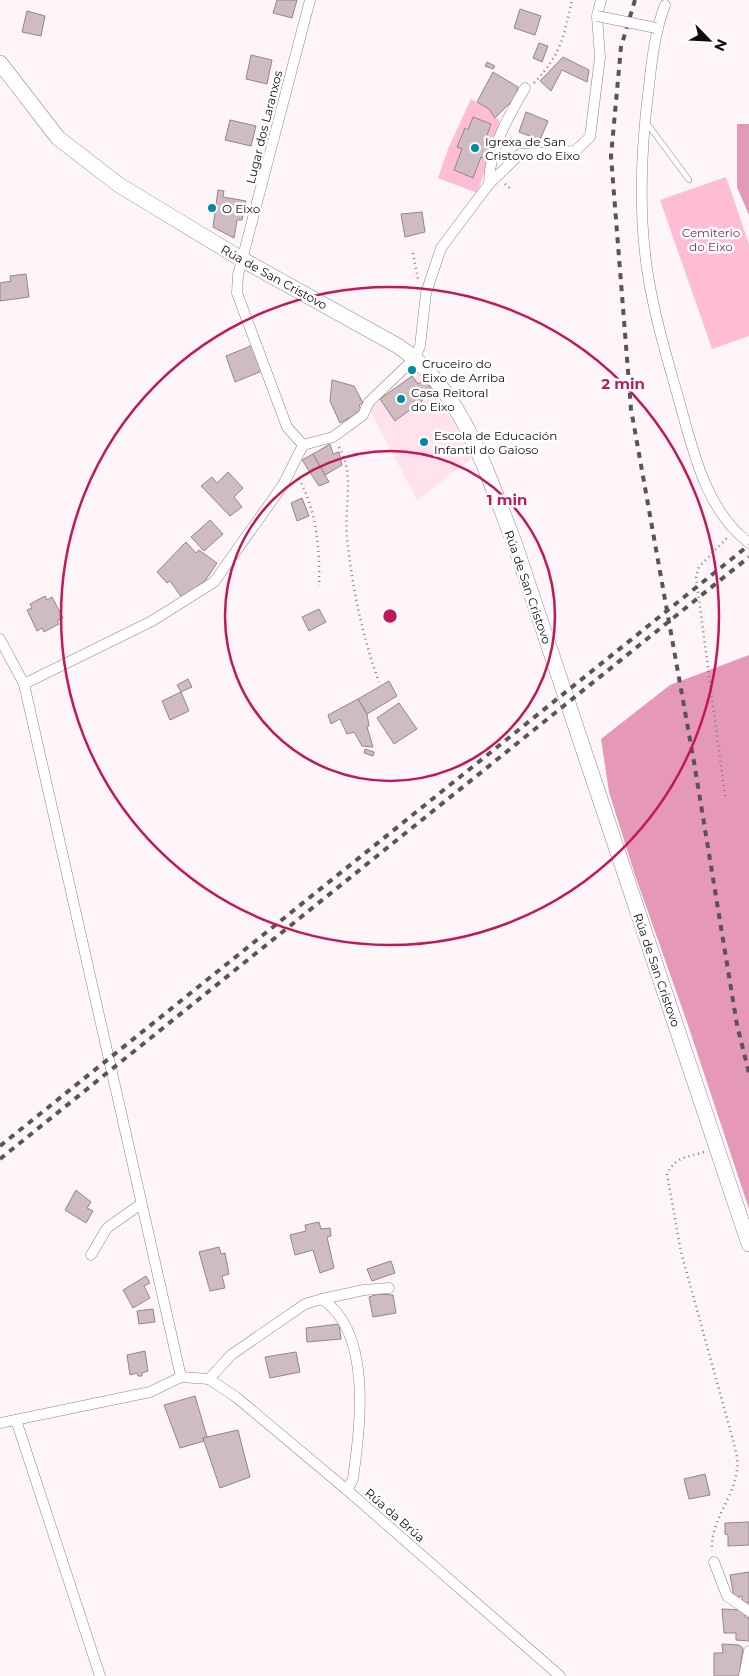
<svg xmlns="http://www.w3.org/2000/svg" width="749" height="1676" viewBox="0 0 749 1676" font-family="Montserrat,sans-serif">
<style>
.built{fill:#ffe2ed}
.green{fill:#febcd5}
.forest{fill:#e598b7}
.building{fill:#cfbcc3;stroke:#96848a}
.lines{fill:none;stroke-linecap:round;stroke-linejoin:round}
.lane-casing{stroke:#948288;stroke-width:6}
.street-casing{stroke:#948288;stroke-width:11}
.secondary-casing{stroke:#948288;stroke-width:16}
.path{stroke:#857e81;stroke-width:2.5;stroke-dasharray:1 4;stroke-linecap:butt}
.lane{stroke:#fff;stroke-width:5}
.street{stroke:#fff;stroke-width:10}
.secondary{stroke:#fff;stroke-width:15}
.rail{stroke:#5b5457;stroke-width:4;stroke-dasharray:6 6;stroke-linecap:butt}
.street-bridge-casing{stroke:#948288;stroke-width:11;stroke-linecap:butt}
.street-bridge{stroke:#fff;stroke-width:10}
.ring{fill:none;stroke:#c2185b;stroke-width:2.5}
.poi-dot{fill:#0089a9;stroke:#fff;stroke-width:2}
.labels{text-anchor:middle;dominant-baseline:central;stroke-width:5;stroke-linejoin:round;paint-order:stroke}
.street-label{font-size:12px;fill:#120c0e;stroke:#fff}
.poi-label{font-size:12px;fill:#120c0e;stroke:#fff;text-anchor:start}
.park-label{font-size:12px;fill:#852c56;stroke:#fff}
.centre{fill:#c2185b;stroke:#fff;stroke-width:2.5}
.ring-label{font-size:15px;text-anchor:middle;font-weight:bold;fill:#c2185b;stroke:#fff;stroke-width:5;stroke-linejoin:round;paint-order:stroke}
</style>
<rect width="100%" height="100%" fill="#fdf5f8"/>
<!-- built -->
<path class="built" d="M419 372 455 425 472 458 417 500 369 409Z"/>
<!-- green -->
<g class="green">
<path d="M471 99 489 109 495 118 499 119V129L477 193 438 178 448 149Z"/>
<path d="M726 177 749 244V336L712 349 660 200Z"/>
</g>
<!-- forest -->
<g class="forest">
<path d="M737 124H749V215L737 187Z"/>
<path d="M749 655V1209L687 1022 635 875 609 792 601 739 670 685Z"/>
</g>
<!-- building -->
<g class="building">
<path d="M277 0H297L292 18 273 13Z"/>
<path d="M520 9 541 16 535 35 514 28Z"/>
<path d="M27 11 45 16 41 36 22 32Z"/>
<path d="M539 43 548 46 542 62 533 58Z"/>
<path d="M251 55 272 60 267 84 246 79Z"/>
<path d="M563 57 589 70 587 82 562 70 551 91 540 81Z"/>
<path d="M487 62 495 66 493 69 485 66Z"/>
<path d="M493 72 518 87 515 98 495 118 489 109 477 102Z"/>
<path d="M526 112 548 121 540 140 519 132Z"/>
<path d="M473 117 491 124 484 144 490 146 485 159 481 157 473 178 454 170 462 149 457 147 465 128 468 130Z"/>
<path d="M230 120 256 126 251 146 225 140Z"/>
<path d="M218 190 224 191 223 197 246 201 242 220H237L234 238 213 227Z"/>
<path d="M422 212 425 232 405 237 401 214Z"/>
<path d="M26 274 29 297 0 301V283L11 281 10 276Z"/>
<path d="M253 345 262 371 235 382 226 356Z"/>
<path d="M412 376 418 384 425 380 434 393 426 398 422 391 419 394 423 400 395 421 380 399Z"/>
<path d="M332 380 354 386 363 403 359 405 361 409 353 416 340 423 330 401Z"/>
<path d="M330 444 333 454 339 452 342 465 325 475 313 454Z"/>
<path d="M313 454 329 482 319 486 302 460Z"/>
<path d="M228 472 243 488 234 497 242 507 230 516 201 486 212 477 217 483Z"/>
<path d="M302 498 309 516 297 521 291 503Z"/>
<path d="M210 520 223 534 204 551 191 537Z"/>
<path d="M186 542 196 553 199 550 217 563 205 581 182 598 170 581 167 583 157 572Z"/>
<path d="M45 596 47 600 52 597 63 618 57 621 59 624 44 632 42 628 37 631 27 610 32 608 30 604Z"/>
<path d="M319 609 326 622 309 631 302 617Z"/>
<path d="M188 679 192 687 181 692 177 685Z"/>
<path d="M389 681 397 696 367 714 358 699Z"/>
<path d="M181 692 189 711 170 720 162 701Z"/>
<path d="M358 699 367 714 369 726 367 727 373 747 362 746 354 732 347 734 340 719 331 724 328 715Z"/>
<path d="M399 703 417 729 394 744 377 718Z"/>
<path d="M365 749 374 752 373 756 364 753Z"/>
<path d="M76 1190 91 1202 87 1208 93 1211 86 1223 65 1210Z"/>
<path d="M319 1222 321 1229 330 1228 331 1236 327 1237 334 1268 320 1273 313 1250 295 1255 290 1235 306 1231 305 1225Z"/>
<path d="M219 1247 221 1254 225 1253 229 1274 222 1276 225 1288 210 1291 199 1252Z"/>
<path d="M391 1261 395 1273 372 1281 367 1269Z"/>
<path d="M146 1276 150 1283 144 1286 150 1298 133 1308 123 1290Z"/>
<path d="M378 1294 393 1295 396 1313 373 1317 369 1297Z"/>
<path d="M153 1309 155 1322 139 1324 137 1311Z"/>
<path d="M339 1324 341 1339 307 1342 306 1328Z"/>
<path d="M145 1351 148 1371 142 1373V1376H138L137 1373 130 1375 127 1355Z"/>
<path d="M296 1352 300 1372 270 1378 265 1357Z"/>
<path d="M195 1396 207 1437 203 1438 204 1441 180 1448 164 1405Z"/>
<path d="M238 1430 250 1477 220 1488 203 1438Z"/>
<path d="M705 1474 710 1495 689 1499 684 1479Z"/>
<path d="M749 1522V1545L728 1546V1535L725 1534V1523Z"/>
<path d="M749 1572V1603H743L742 1596 734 1598 730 1575Z"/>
<path d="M722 1609 742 1610 745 1613V1617L749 1618V1641L736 1640V1633H724Z"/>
<path d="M722 1644 739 1645 743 1648 739 1676H714V1653H723Z"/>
</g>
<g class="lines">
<defs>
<path id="lane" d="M646 122 689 180"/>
<g id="street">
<path d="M665 5C655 32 652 58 649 86 641 148 638 214 648 275 655 319 668 361 680 404 694 454 706 510 749 543"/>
<path d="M489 184C489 150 508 117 525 88"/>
<path d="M303 445 287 427 237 293 238 275 310 0"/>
<path d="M0 639 24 684 181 1377"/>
<path d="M24 684 152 621 214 582 283 485 303 445 333 437 363 415 369 402 415 358 420 346 426 293 441 248 489 184 520 154 575 151 590 137 600 57 597 16 601 0"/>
<path d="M91 1255 107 1228 141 1204"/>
<path d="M322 1299 364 1290 389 1288"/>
<path d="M209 1379 236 1397 347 1490 560 1676"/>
<path d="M209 1379 231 1355 305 1304 322 1299C373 1333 360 1427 353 1479L347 1490"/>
<path d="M16 1420 100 1676"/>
<path d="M0 1423 150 1392 181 1377 209 1379"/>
<path d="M714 1562 727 1596 749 1611"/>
<path d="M744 1676 749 1651"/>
</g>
<path id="secondary" d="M0 63 58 138 119 185 243 260 398 346C462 388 487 474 514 542L749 1244"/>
</defs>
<!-- lane casing -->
<use href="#lane" class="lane-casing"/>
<!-- street casing -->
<use href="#street" class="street-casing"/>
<!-- secondary casing -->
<use href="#secondary" class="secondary-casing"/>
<!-- path -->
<g class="path">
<path d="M534 83C562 53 563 38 572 0"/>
<path d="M505 184 512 190"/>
<path d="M413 253 418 279"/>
<path d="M339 447C355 473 344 508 347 537 352 587 362 635 379 682"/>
<path d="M299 479C317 511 320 550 319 586"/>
<path d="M725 796 696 577 699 567 727 538"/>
<path d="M704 1152C686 1158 676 1156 667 1174L681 1252 733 1440C735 1449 739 1461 737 1470 733 1500 710 1521 712 1551"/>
</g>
<!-- lane -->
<use href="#lane" class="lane"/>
<!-- street -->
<use href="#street" class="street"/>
<!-- secondary -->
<use href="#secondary" class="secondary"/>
<!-- rail -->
<g class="rail">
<path d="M635 0 621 47 611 156 631 409 694 762 737 1025 749 1073"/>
<path d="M0 1146 749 545"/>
<path d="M0 1159 749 557"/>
</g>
<defs>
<path id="street-bridge" d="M597 16 656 28"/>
</defs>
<!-- street-bridge casing -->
<use href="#street-bridge" class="street-bridge-casing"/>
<!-- street-bridge -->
<use href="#street-bridge" class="street-bridge"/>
</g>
<!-- distance rings -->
<g class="ring">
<circle cx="390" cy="616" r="165"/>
<circle cx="390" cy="616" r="329"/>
</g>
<!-- markers -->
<g class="poi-dot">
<circle cx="475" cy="148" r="5"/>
<circle cx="212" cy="208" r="5"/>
<circle cx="412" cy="370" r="5"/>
<circle cx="401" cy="399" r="5"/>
<circle cx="424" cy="442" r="5"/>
</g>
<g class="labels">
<!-- street labels -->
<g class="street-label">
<text transform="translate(264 127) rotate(-76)">Lugar dos Laranxos</text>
<text transform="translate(274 277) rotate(29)">Rúa de San Cristovo</text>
<text transform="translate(528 587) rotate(71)">Rúa de San Cristovo</text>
<text transform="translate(657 970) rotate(71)">Rúa de San Cristovo</text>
<text transform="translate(395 1515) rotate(41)">Rúa da Brúa</text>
</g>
<!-- poi labels -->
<g class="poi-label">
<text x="485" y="141">Igrexa de San<tspan x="485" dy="14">Cristovo do Eixo</tspan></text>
<text x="222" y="208">O Eixo</text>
<text x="422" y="363">Cruceiro do<tspan x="422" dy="14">Eixo de Arriba</tspan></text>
<text x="411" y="392">Casa Reitoral<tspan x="411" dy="14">do Eixo</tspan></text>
<text x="434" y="435">Escola de Educación<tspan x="434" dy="14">Infantil do Gaioso</tspan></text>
</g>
<!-- park labels -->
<g class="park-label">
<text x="711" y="232">Cemiterio<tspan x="711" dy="14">do Eixo</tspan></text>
</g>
</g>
<circle cx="390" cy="616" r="8" class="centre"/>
<g class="ring-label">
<text x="623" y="389">2 min</text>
<text x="507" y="505">1 min</text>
</g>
<!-- north arrow -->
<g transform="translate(709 40) rotate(114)" stroke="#ffffff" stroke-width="4" paint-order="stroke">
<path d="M0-4L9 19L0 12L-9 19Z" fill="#120c0e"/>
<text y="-8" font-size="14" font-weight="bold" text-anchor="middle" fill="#120c0e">N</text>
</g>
</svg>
